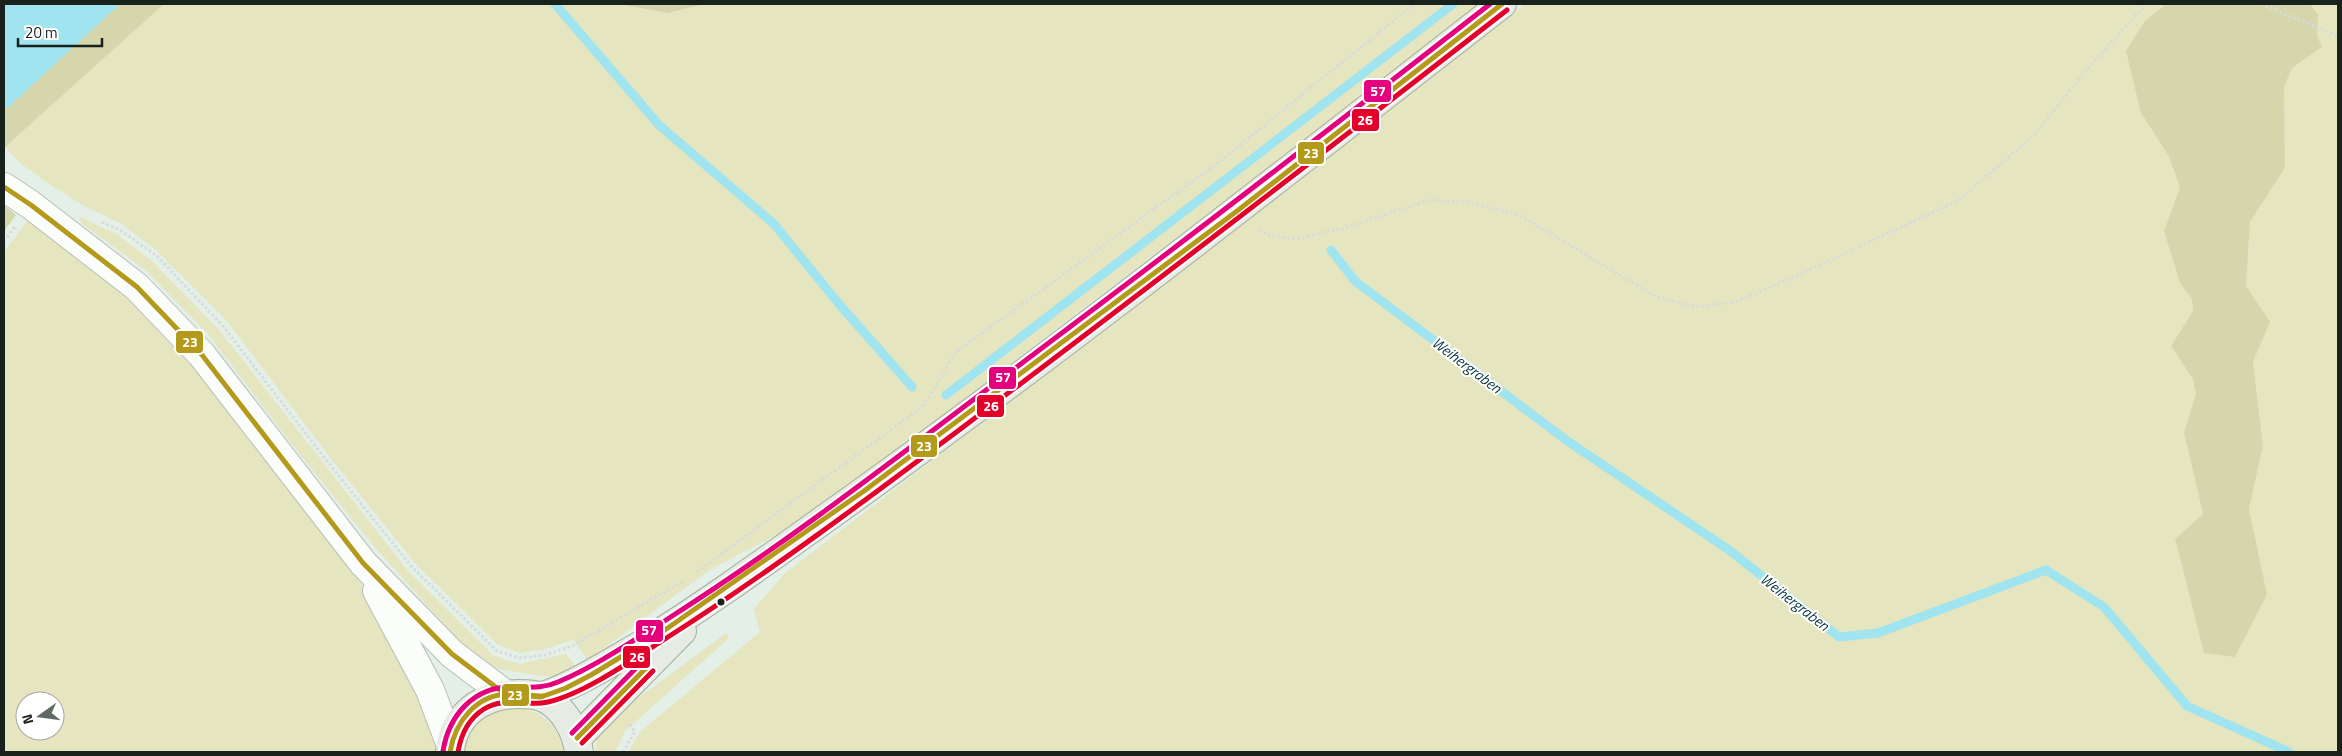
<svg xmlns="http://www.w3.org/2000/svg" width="2342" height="756" viewBox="0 0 2342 756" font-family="'Titillium Web',sans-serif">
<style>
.green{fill:#e5e6bf;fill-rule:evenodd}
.forest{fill:#d5d6ab}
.water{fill:#a0e4ef}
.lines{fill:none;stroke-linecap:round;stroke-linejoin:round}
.stream{stroke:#a0e4ef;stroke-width:9}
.minor-casing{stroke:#b6bfb9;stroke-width:30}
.primary-casing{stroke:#a3ae9e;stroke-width:30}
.path{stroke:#d7dbd9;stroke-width:3;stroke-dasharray:2.5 2.5;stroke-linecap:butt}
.minor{stroke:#fbfdfb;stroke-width:28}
.primary{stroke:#e6ece3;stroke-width:28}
.bus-1-casing{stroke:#fff;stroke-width:9}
.bus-2-casing{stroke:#fff;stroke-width:9}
.bus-3-casing{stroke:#fff;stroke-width:9}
.bus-1{stroke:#b49a1b;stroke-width:5}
.bus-2{stroke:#e4002b;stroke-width:5}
.bus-3{stroke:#e5007d;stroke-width:5}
.bus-dot{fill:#19211c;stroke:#fff;stroke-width:2}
.labels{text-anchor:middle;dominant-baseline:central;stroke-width:4;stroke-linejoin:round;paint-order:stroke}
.water-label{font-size:15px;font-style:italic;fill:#09363e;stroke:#fff}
.line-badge{stroke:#fff;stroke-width:2}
.badge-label{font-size:14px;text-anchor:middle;font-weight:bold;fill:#fff}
</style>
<rect width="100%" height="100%" fill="#e3efe7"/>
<!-- green -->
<g class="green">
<path d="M164 4H618L668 13 705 4H1482L942 416 786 530 711 569 588 660 573 640 545 649 520 653 498 645 415 563 328 455 226 320 157 251 122 224 84 206 46 182 19 162 5 147Z"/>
<path d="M1525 4H2166L2145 21 2141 113 2168 155 2180 187 2164 231 2180 283 2192 299 2193 311 2171 346 2193 379 2196 394 2184 432 2203 514 2175 539 2187 587 2267 594 2249 509 2263 445 2253 362 2269 322 2246 286 2250 222 2285 168 2284 87 2292 68 2322 47 2317 36 2318 15 2310 4H2338V752H628L640 732 760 632 754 609 784 574 1250 217Z"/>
<path d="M80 217 118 235 152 261 220 331 408 571 494 656 520 664 566 654 577 668 554 676H542L493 668 459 641 372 544 294 447 208 334 144 269 81 223Z"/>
<path d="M28 220 129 298 190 364 352 568 384 623 421 697 436 746 435 752H4V252ZM25 701H55V731H25Z"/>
<path d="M726 633 729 638 625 731 615 752H595L597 739 605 727 637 699Z"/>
<path d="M520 706C545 714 558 726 564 752H463C467 720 490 707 520 706Z"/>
</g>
<!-- forest -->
<g class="forest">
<path d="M120 4H164L5 147 4 111Z"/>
<path d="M618 4H705L668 13Z"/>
<path d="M2166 4H2310L2318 15 2317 36 2322 47 2292 68 2284 87 2285 168 2250 222 2246 286 2270 322 2253 362 2263 445 2249 509 2267 594 2235 657 2204 653 2175 539 2203 514 2184 432 2196 394 2193 379 2171 346 2193 311 2192 299 2180 283 2164 231 2180 187 2168 155 2141 113 2126 51 2145 21Z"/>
<path d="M4 205 16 215 4 231Z"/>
</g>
<!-- water -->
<path class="water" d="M4 4H120L4 111Z"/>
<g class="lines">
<!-- stream -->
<g class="stream">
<path d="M555 4 659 125 774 224 839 304 912 387"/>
<path d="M1331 250 1355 281 1566 440 1729 550 1839 637 1878 633 2046 570 2104 607 2187 706 2289 752"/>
<path d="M946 395 1453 4"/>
</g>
<defs>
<g id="minor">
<path d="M4 187 31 205 137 287 202 355 363 563 452 654 505 694"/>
<path d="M377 591 430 690 450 743"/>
</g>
<g id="primary">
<path d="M541 697C577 684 608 664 641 645 707 604 770 558 833 513 1061 350 1281 176 1502 4"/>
<path d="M577 738 682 631"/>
<path d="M450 752C453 715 482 694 519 694 526 694 535 694 542 697 564 707 576 730 579 752"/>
</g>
</defs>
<!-- minor casing -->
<use href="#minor" class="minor-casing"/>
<!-- primary casing -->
<use href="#primary" class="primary-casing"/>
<!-- path -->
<g class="path">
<path d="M2261 4 2338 36"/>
<path d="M102 222 120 230 157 256 223 326 323 456 412 567 497 651 520 658 545 655 572 646 685 580"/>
<path d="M1260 229 1267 235 1296 239 1344 228 1429 200 1466 202 1519 215 1655 296 1694 307 1735 302 1799 275 1959 200 2034 135 2096 59 2146 4"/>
<path d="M4 241 15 227"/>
<path d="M697 572 923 406 956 352 1219 162 1414 4"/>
<path d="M623 752 635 732 628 723"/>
</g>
<!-- minor -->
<use href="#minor" class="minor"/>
<!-- primary -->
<use href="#primary" class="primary"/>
<defs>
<g id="bus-1">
<path d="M4 187 31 205 137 287 202 355 363 563 452 654 505 694 541 697 566 688 591 675 662 632 864 491 1237 211 1502 4"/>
<path d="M577 738 648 666"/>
<path d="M450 752C455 722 476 695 508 694 520 693 531 696 543 696"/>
</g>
<g id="bus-2">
<path d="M582 743 653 671"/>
<path d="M458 752C461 734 468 719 484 709 505 696 526 707 548 702 586 693 635 658 668 637 790 559 904 471 1019 385 1183 261 1345 136 1507 10"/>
</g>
<g id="bus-3">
<path d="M572 733 643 661"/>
<path d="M443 751C449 715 474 686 513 687 530 687 542 689 558 682 596 666 631 642 666 620 784 545 895 459 1006 375 1169 253 1330 129 1490 4"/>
</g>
</defs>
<!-- bus-1 casing -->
<use href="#bus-1" class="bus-1-casing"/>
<!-- bus-2 casing -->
<use href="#bus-2" class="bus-2-casing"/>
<!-- bus-3 casing -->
<use href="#bus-3" class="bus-3-casing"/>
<!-- bus-1 -->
<use href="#bus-1" class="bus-1"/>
<!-- bus-2 -->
<use href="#bus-2" class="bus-2"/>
<!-- bus-3 -->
<use href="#bus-3" class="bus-3"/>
</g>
<!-- markers -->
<circle class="bus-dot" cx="721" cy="602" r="4.5"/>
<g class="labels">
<!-- water labels -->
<g class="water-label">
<text transform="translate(1467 365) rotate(37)">Weihergraben</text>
<text transform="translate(1795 602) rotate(38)">Weihergraben</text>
</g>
</g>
<g class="line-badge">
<rect x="1363" y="79" width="29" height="24" rx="5" fill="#e5007d"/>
<rect x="1351" y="108" width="29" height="24" rx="5" fill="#e4002b"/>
<rect x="1297" y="141" width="28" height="24" rx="5" fill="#b49a1b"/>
<rect x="175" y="330" width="29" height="24" rx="5" fill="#b49a1b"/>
<rect x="988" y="366" width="29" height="24" rx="5" fill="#e5007d"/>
<rect x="976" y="394" width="29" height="24" rx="5" fill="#e4002b"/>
<rect x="910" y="434" width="28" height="24" rx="5" fill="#b49a1b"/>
<rect x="635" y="619" width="29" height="24" rx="5" fill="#e5007d"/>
<rect x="622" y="645" width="29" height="24" rx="5" fill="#e4002b"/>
<rect x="501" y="683" width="29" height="24" rx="5" fill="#b49a1b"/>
</g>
<g class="badge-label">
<text x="1378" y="96">57</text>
<text x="1365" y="125">26</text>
<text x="1311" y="158">23</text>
<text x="190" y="347">23</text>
<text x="1003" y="382">57</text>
<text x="991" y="411">26</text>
<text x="924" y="451">23</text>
<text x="649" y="635">57</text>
<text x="637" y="662">26</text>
<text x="515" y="700">23</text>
</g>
<!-- border -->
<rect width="2342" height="756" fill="none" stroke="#19211c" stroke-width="10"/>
<!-- north arrow -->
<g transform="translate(40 716) rotate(256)"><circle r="24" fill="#ffffff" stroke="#a3a6a4"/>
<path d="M0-4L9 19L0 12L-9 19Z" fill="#606963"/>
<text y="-8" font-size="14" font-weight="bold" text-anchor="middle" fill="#19211c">N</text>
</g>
<!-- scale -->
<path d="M18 38v8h84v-8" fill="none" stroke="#19211c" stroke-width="2.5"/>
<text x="25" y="38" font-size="15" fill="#19211c" stroke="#ffffff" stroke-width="4" paint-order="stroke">20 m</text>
</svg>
